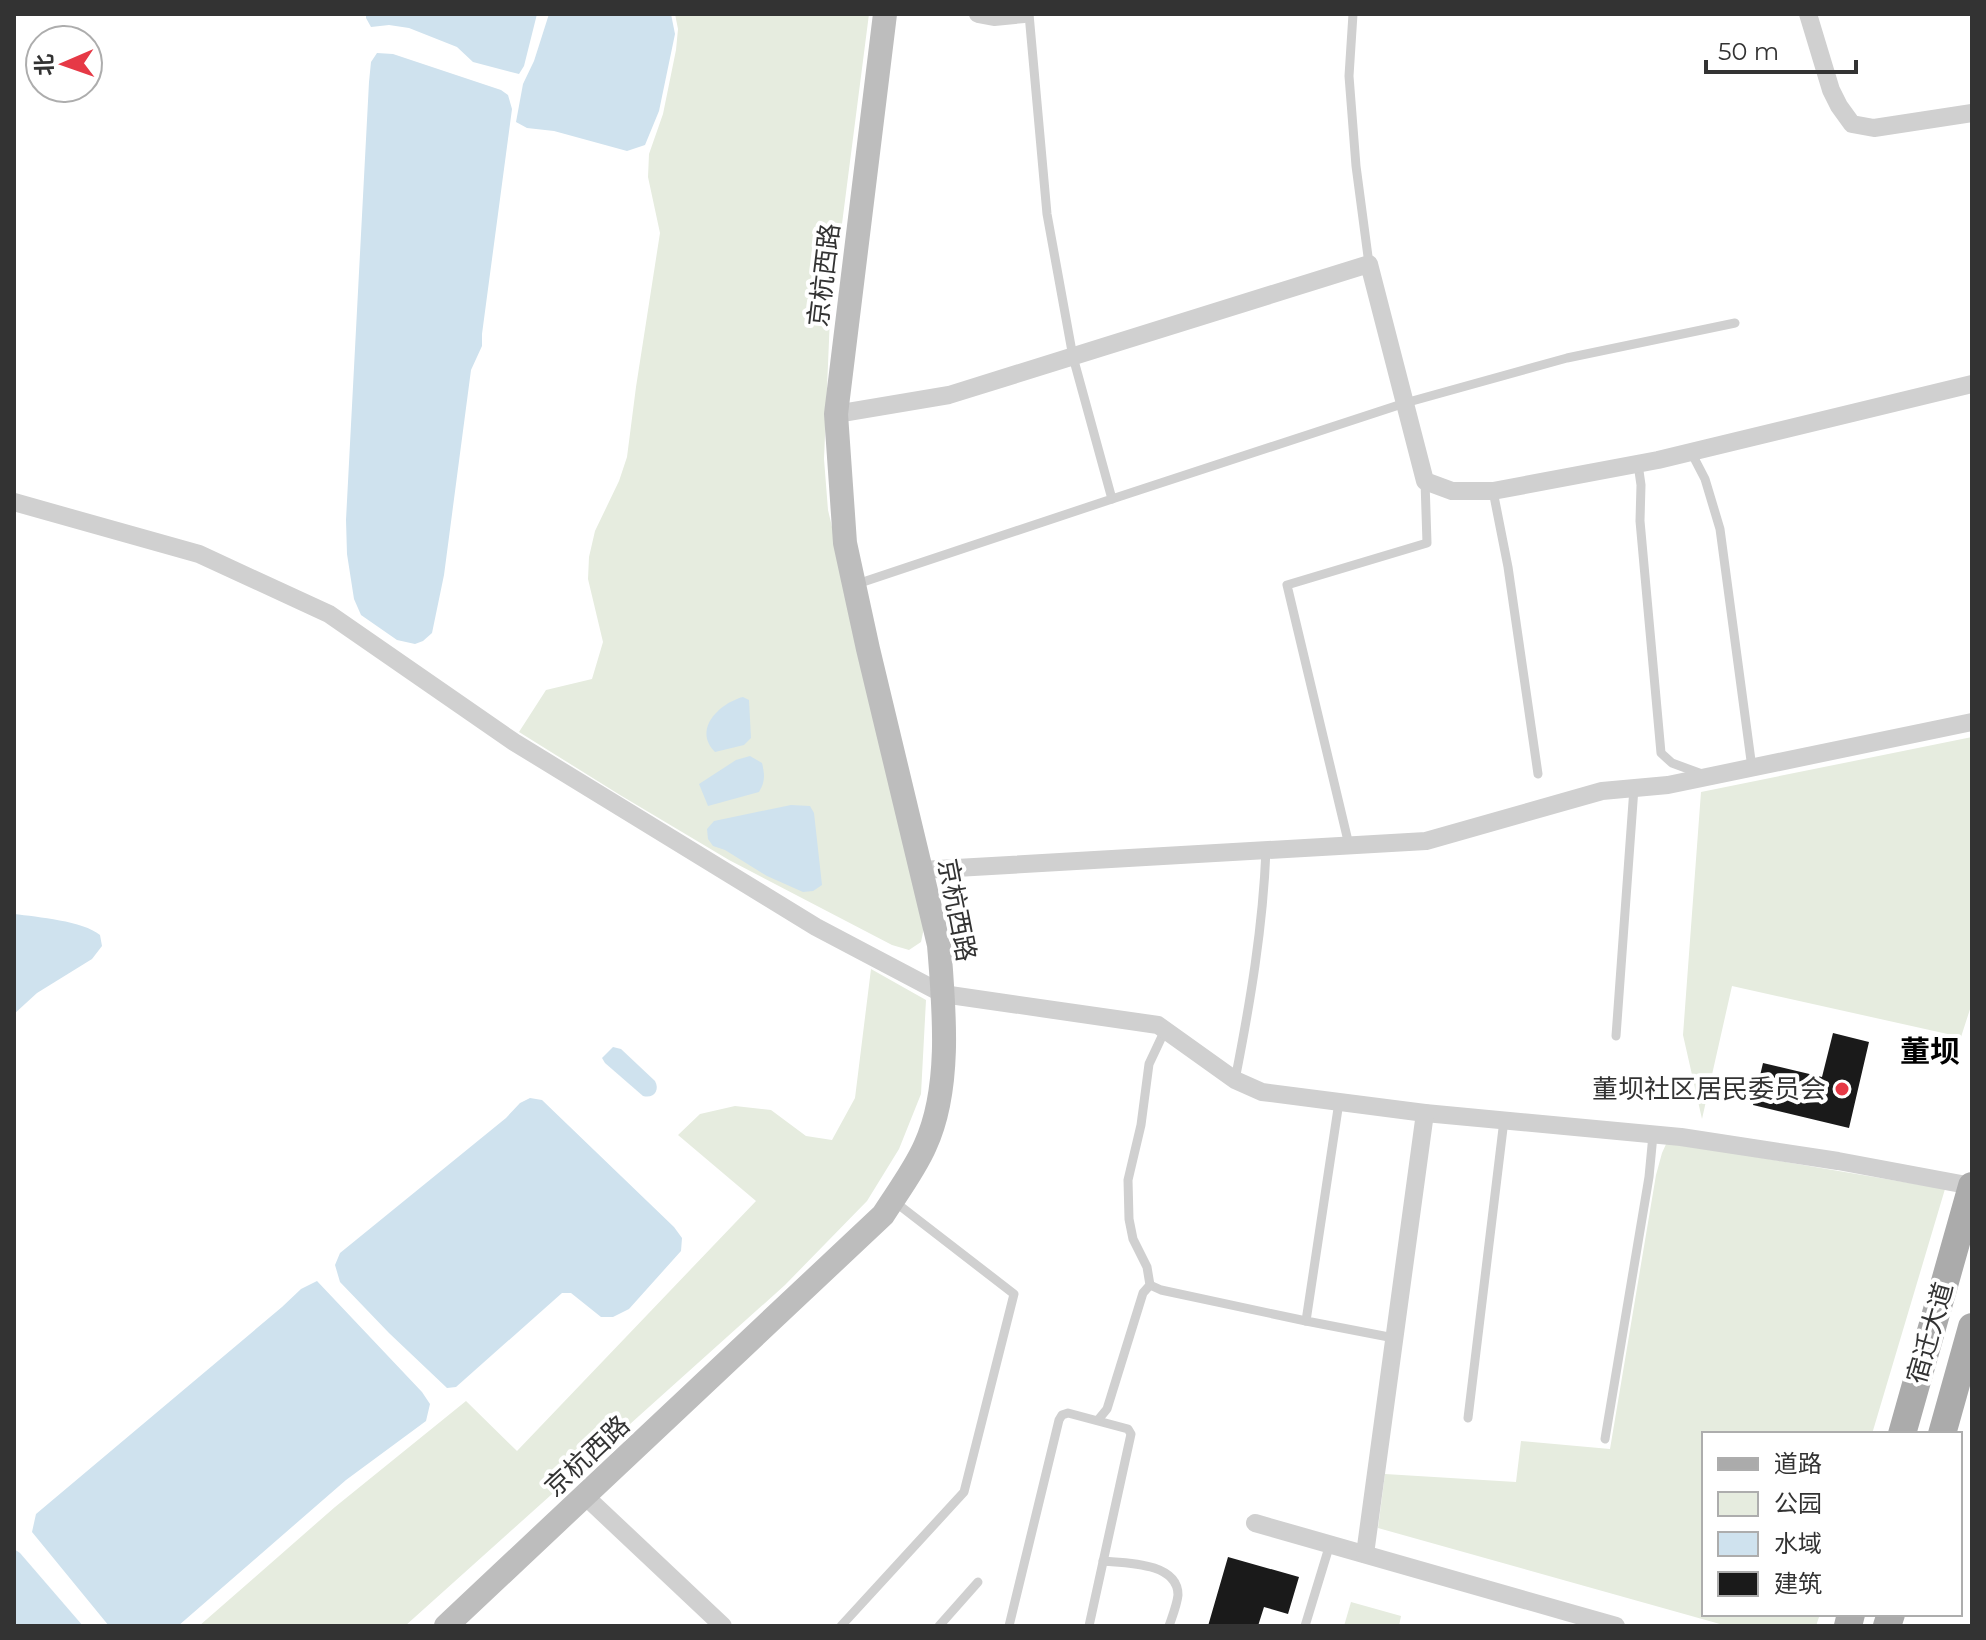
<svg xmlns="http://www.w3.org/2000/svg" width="1986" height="1640" viewBox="0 0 1986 1640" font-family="Montserrat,'Noto Sans SC',sans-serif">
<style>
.green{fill:#e6ecdf}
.water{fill:#cfe2ee}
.building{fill:#1a1a1a}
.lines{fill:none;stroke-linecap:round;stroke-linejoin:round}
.service{stroke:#d0d0d0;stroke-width:9}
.minor{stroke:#d0d0d0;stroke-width:18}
.secondary{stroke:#bdbdbd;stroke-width:24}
.primary{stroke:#ababab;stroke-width:28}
.poi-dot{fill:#e63946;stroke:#fff;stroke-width:3}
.labels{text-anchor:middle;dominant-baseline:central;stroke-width:8;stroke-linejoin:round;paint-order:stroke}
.street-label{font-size:26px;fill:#333;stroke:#fff}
.poi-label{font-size:26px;fill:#333;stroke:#fff;text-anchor:end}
.quarter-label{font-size:30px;font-weight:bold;fill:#000;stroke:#fff}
</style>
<rect width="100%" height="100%" fill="#fff"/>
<!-- green -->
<g class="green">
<path d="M675 14H869L830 317 824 459 828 510 925 923 921 942 909 950 892 945 729 860 620 795 519 732 546 690 592 679 603 642 588 579 589 557 595 531 619 481 627 457 636 387 660 233 648 177 649 154 663 114 676 50 678 29Z"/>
<path d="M1972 737V1003L1961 1037 1732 986 1702 1119 1683 1035 1701 792Z"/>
<path d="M871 969 926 1000 921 1094 899 1149 867 1201 785 1285 405 1626H199L335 1507 466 1401 517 1451 756 1201 678 1135 700 1114 735 1106 771 1110 806 1136 832 1140 855 1098Z"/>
<path d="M1667 1142 1945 1189 1872 1434H1704V1614H1820L1816 1626H1727L1378 1528 1385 1474 1516 1482 1521 1441 1610 1449 1656 1175 1662 1153Z"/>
<path d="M1351 1602 1401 1616 1399 1626H1344Z"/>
</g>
<!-- water -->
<g class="water">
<path d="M366 14H537L524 66 519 74 473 62 457 47 409 28 389 25 371 27 366 18Z"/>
<path d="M549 14H671L675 34 659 111 645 145 627 151 554 131 527 128 516 122 523 84 534 61Z"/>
<path d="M377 53 393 54 501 90 508 95 512 109 482 334V346L471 370 444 575 432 633 423 641 415 644 397 640 361 615 354 599 347 554 346 520 369 82 371 62Z"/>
<path d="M743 697 749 700 751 738 744 745 715 752C692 729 720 703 743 697Z"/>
<path d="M750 756 762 763C765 775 765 782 759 792L708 806 699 784 736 760Z"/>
<path d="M791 805 810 806 814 813 822 885 813 891 803 892 767 876 725 850 713 846 708 839 707 829 714 821Z"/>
<path d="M14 914C38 917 83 921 100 935L102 946 92 959 37 993 14 1014Z"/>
<path d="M613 1047 621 1049 655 1081C660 1090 654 1099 643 1096L605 1063 602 1058Z"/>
<path d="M530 1098 542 1100 674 1227 682 1238 681 1251 629 1309 613 1317H601L571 1293H562L456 1387 447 1388 389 1333 340 1282 335 1265 340 1253 506 1118 520 1103Z"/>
<path d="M317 1281 422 1392 430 1404 426 1421 346 1480 178 1626H109L32 1532 36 1514 282 1307 301 1289Z"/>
<path d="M14 1549 20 1553 83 1626H14Z"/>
</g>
<!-- building -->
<g class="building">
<path d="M1833 1033 1869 1042 1849 1128 1753 1105 1763 1063 1822 1077Z"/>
<path d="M1228 1557 1299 1577 1288 1614 1264 1607 1258 1626H1208Z"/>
</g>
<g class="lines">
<!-- service -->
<g class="service">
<path d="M1353 14 1349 76 1356 166 1369 264"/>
<path d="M1691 452 1705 479 1720 529 1752 768"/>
<path d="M1638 464 1641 485 1640 521 1661 753 1672 763 1702 774"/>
<path d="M1493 491 1508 567 1538 774"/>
<path d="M1112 499 1405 403 1567 358 1735 323"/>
<path d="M857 584 1112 499 1073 357 1047 214 1029 14"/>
<path d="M1349 845 1287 585 1427 543 1425 481"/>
<path d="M1616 1036 1634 788"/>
<path d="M1235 1080C1250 1004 1263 927 1266 850"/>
<path d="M1339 1102 1306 1321 1394 1338"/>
<path d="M1150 1285 1161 1290 1306 1321"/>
<path d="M1468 1418 1504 1120"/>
<path d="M1098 1420 1107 1409 1143 1293 1150 1285 1147 1267 1133 1239 1129 1219 1128 1180 1141 1125 1149 1064 1165 1030"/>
<path d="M1605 1439 1649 1177 1653 1135"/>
<path d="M1103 1561C1125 1563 1178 1562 1178 1595 1177 1605 1172 1617 1169 1626"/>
<path d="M841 1626 964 1492 1014 1294 895 1202"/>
<path d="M939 1626 978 1582"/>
<path d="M1009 1626 1059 1420 1062 1415 1068 1413 1128 1429 1131 1434 1089 1626"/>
<path d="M1305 1626 1330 1544"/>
</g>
<!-- minor -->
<g class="minor">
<path d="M978 14 994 17 1024 14"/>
<path d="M1808 14 1831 90 1839 106 1852 124 1874 128 1972 113"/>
<path d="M836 414 949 395 1369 264 1425 481 1452 491H1493L1658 460 1972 384"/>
<path d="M14 502 199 554 329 614 514 742 816 927 943 994 1158 1025 1235 1080 1262 1092 1425 1113 1681 1137 1838 1161 1972 1186"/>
<path d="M921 870 1426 841 1602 791 1668 785 1972 722"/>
<path d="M585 1496 723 1626"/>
<path d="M1255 1523 1616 1626"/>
<path d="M1365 1554 1425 1113"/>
</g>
<!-- secondary -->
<path class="secondary" d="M446 1626 883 1215C897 1193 915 1169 925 1146 952 1088 944 1007 939 945L868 649 845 543 836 414 885 14"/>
<!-- primary -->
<g class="primary">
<path d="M1902 1434 1972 1186"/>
<path d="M1942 1434 1972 1327"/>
<path d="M1848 1626 1851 1614"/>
<path d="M1887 1626 1891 1614"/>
</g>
</g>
<!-- markers -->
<circle class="poi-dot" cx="1842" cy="1089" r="8"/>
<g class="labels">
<!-- street labels -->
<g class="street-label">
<text transform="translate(824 275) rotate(-83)">京杭西路</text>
<text transform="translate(957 910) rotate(79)">京杭西路</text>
<text transform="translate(1930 1333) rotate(-74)">宿迁大道</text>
<text transform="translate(587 1456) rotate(-43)">京杭西路</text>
</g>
<!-- poi labels -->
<g class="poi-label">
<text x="1826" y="1089">董坝社区居民委员会</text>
</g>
<!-- quarter labels -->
<g class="quarter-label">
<text x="1930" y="1051">董坝</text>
</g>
</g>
<!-- border -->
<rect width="1986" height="1640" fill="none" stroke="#333333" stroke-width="32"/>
<!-- legend -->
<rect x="1702" y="1432" width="260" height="184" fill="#ffffff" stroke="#adadad" stroke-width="2"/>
<rect x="1718" y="1458" width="40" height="12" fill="#ababab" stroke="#adadad" stroke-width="2"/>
<text x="1774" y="1472" font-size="24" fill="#333333">道路</text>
<rect x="1718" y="1492" width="40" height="24" fill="#e6ecdf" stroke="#adadad" stroke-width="2"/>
<text x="1774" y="1512" font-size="24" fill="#333333">公园</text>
<rect x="1718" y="1532" width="40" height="24" fill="#cfe2ee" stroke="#adadad" stroke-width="2"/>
<text x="1774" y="1552" font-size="24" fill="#333333">水域</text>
<rect x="1718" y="1572" width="40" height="24" fill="#1a1a1a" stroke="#adadad" stroke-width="2"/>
<text x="1774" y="1592" font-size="24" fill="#333333">建筑</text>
<!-- north arrow -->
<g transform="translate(64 64) rotate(268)"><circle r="38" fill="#ffffff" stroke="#adadad" stroke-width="2"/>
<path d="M0-6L14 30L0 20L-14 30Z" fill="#e63946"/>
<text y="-12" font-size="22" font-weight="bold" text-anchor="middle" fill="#333333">北</text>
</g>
<!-- scale -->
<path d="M1706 60v12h150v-12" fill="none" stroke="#333333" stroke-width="4"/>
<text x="1718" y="60" font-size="24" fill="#333333" stroke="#ffffff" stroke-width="6" paint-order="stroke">50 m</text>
</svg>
